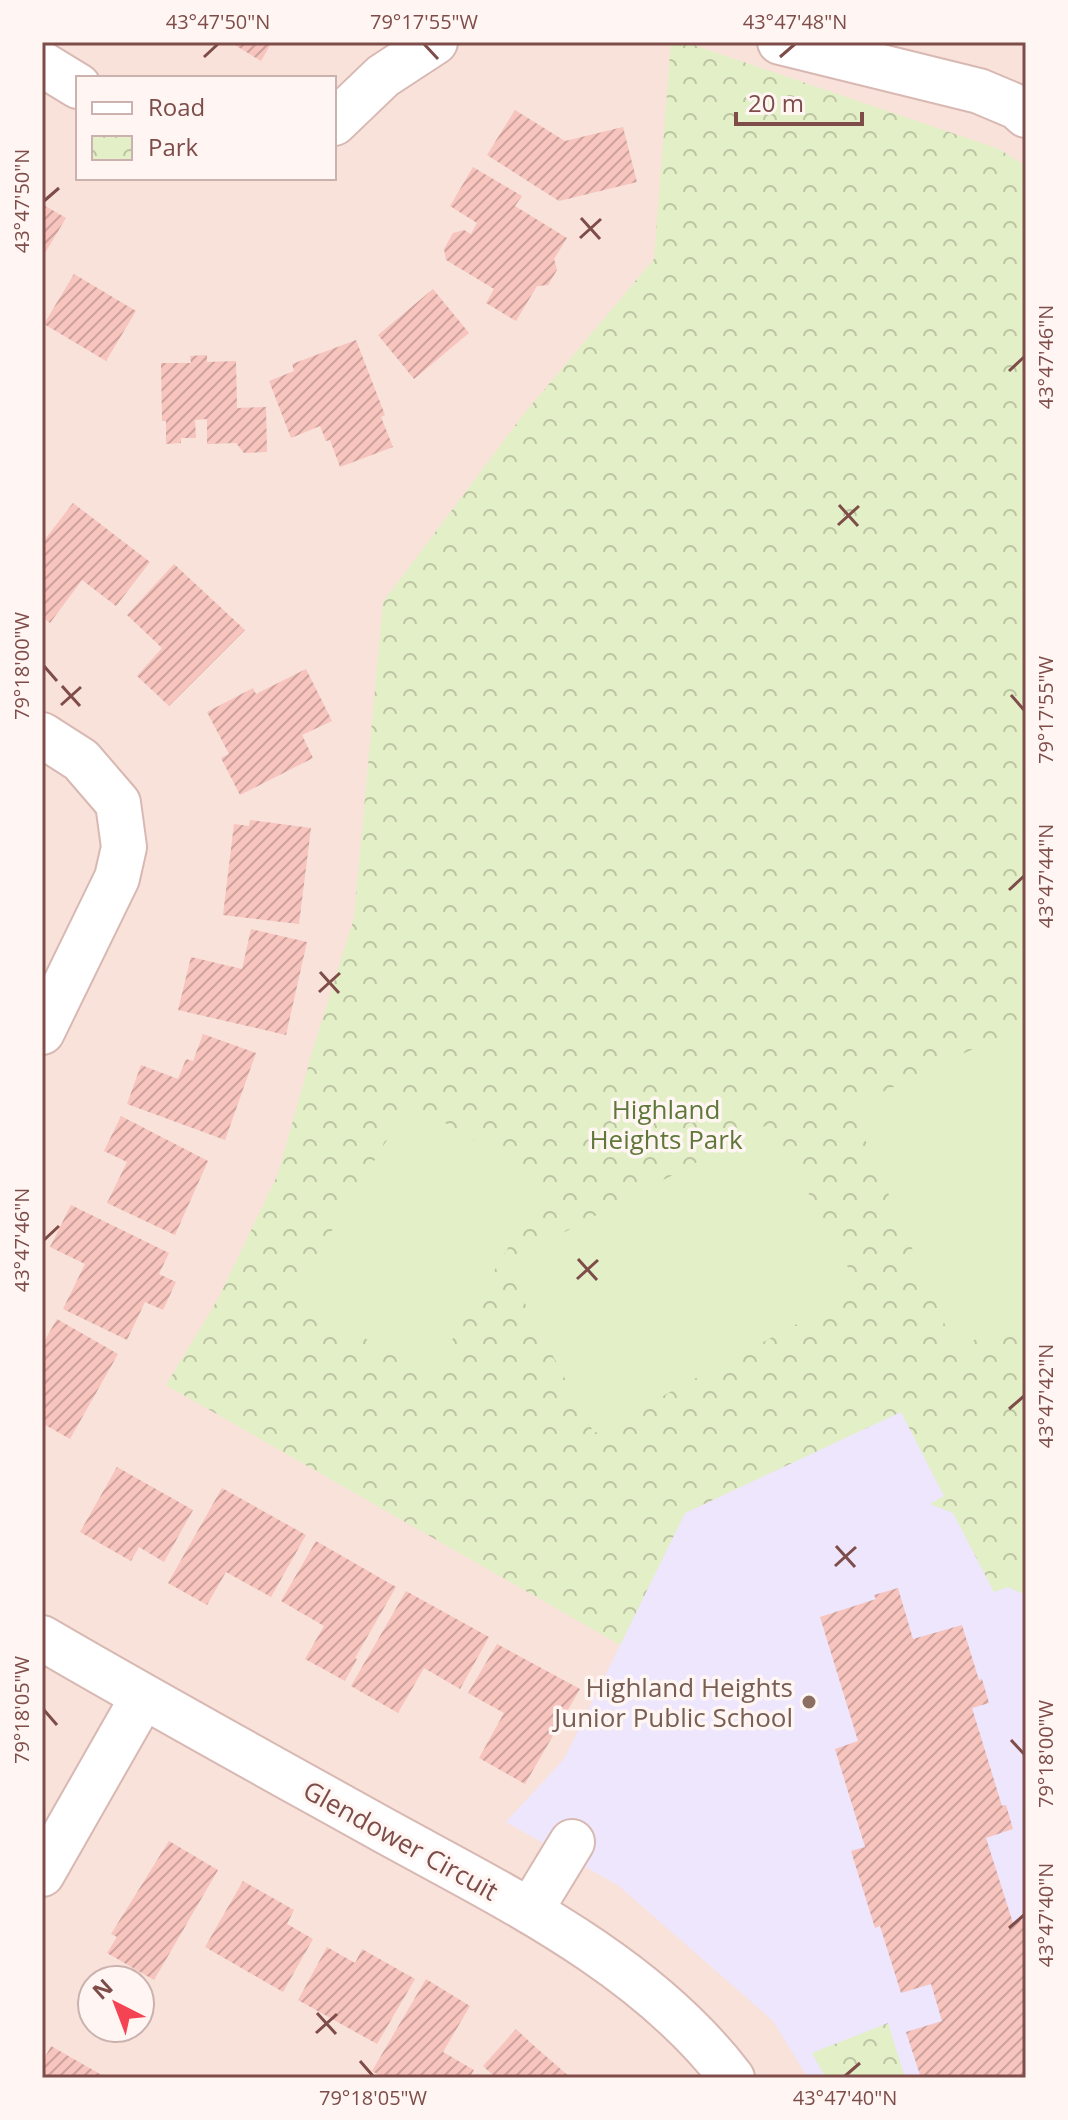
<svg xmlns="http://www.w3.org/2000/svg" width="1068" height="2120" viewBox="0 0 1068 2120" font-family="'Open Sans',sans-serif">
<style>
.residential{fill:#f9e2da;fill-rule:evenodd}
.education{fill:#ede6fc}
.park{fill:url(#park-crowns)}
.garden{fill:#e3efc6}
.building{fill:url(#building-hatch)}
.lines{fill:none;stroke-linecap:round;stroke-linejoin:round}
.minor-casing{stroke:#d8b8b2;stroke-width:48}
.minor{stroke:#fff;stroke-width:44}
.ticks{fill:none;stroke:#7e4c49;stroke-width:3}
.education-dot{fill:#8d6e63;stroke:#fff6f3;stroke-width:3}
.labels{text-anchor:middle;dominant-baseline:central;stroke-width:7;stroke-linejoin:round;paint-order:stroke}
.park-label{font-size:26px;fill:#5f783a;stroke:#fff6f3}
.education-label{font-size:26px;fill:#785e54;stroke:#fff6f3;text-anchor:end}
.street-label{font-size:26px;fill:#7e4c49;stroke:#fff6f3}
.neatline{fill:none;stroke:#7e4c49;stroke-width:3}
.ticks-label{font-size:20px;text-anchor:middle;fill:#7e4c49}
</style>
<defs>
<pattern id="park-crowns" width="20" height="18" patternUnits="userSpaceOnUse" patternTransform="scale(2)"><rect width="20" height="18" fill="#e3efc6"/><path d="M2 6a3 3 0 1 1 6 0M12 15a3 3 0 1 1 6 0" fill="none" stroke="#bdc4a3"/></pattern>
<pattern id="building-hatch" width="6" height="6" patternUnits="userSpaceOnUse" patternTransform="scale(2)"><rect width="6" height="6" fill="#f7c4be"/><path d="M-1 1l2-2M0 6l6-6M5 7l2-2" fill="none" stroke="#cda19c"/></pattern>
</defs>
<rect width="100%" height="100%" fill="#fef0ea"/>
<!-- residential -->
<path class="residential" d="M42 42H1026V2078H42ZM78 78H334V178H78ZM92 1980H140V2028H92Z"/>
<!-- education -->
<path class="education" d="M901 1411 994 1591 1026 1582V2078H808L773 2021 619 1886 506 1822 564 1759 685 1513Z"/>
<!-- park -->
<g class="park">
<path d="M671 42H685L999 149 1026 166V1595L1008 1587 994 1592 953 1513 930 1504 944 1496 901 1412 685 1513 620 1645 166 1385 218 1299 278 1174 311 1056 354 918 383 602 523 415 654 259Z"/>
<path d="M888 2023 905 2078H826L812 2053Z"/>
</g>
<!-- garden -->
<g class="garden">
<path d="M1026 1024V1318L955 1348 851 1107Z"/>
<path d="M410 1102 547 1184 430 1376 292 1296Z"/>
<path d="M771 1123 860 1290 594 1433 504 1264Z"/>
</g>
<!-- building -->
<g class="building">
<path d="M230 42H272L261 61Z"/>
<path d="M515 110 565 141 623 127 637 182 559 201 487 155Z"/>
<path d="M473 167 522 196 515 206 567 238 554 259 557 270 548 285 537 286 516 321 486 303 494 289 446 260 444 249 453 233 464 230 471 234 477 223 450 206Z"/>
<path d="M42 204 66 218 42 258Z"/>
<path d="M74 274 136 311 106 361 44 324Z"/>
<path d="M433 289 469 333 414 379 378 335Z"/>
<path d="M356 340 385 415 381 417 393 447 340 467 330 440 326 441 320 426 291 438 269 381 294 371 292 364Z"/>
<path d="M207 355V362L236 361 237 408 266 407 267 452 244 453 236 443 207 444V419L195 420 196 438H181V443L166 444V421H162L161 363H191L190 356Z"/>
<path d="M73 503 150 562 116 606 82 580 50 623 42 617V543Z"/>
<path d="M174 564 245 630 169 706 137 676 162 648 127 615Z"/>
<path d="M306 669 332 721 302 735 313 758 240 795 221 758 229 754 207 712 253 688 256 694Z"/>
<path d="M250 820 311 828 299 924 223 915 234 824 249 826Z"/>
<path d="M251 929 307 942 286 1035 178 1010 191 957 242 969Z"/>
<path d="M203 1034 256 1053 225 1140 127 1104 141 1065 178 1079 186 1059 193 1061Z"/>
<path d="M121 1116 208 1161 175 1235 107 1203 127 1162 104 1151Z"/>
<path d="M71 1205 169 1253 159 1274 176 1282 163 1310 145 1302 127 1340 63 1309 85 1264 50 1247Z"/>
<path d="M57 1319 118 1354 70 1439 42 1423V1345Z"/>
<path d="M117 1467 193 1510 164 1562 139 1547 131 1561 80 1532Z"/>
<path d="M222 1488 306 1535 271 1597 226 1572 207 1605 168 1583Z"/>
<path d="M316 1541 396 1587 355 1658 357 1659 345 1681 305 1659 324 1626 281 1601Z"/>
<path d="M898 1588 913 1639 962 1625 979 1680 982 1679 989 1703 972 1708 1002 1806 1006 1805 1013 1829 986 1838 1013 1923 1026 1919V2078H921L906 2032 942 2021 931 1984 901 1993 880 1926 875 1928 851 1851 865 1847 835 1749 858 1741 820 1617 876 1599 874 1595Z"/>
<path d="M406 1591 489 1637 460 1689 424 1668 398 1713 351 1686Z"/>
<path d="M497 1644 580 1689 525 1784 479 1758 504 1713 468 1693Z"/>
<path d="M169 1841 218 1870 154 1980 107 1953 117 1937 111 1934Z"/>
<path d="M243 1881 294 1910 287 1924 313 1939 283 1992 205 1947Z"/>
<path d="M327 1947 355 1963 362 1949 415 1979 377 2044 298 2000Z"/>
<path d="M426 1979 470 2006 443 2052 474 2070 469 2078H384L372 2071Z"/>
<path d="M516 2029 532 2044 571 2078H496L483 2066Z"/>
<path d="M51 2046 107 2078H42V2063Z"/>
</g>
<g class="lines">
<defs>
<g id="minor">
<path d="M780 42 979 91 1017 107 1026 115"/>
<path d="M42 64 78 86"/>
<path d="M334 123 383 76 435 42"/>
<path d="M42 735 81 760 118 803 124 847 117 878 42 1032"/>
<path d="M42 1638C155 1704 270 1767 385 1831 507 1898 645 1964 732 2078"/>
<path d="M42 1874 143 1697"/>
<path d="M530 1911 572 1842"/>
</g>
</defs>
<!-- minor casing -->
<use href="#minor" class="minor-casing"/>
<!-- minor -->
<use href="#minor" class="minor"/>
</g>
<!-- ticks -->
<path class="ticks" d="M424 44 438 59M204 57 218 44M780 57 795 44M44 201 59 188M581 218 600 239M580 238 601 219M1009 371 1024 357M839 505 858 526M838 525 859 506M44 666 57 681M62 686 80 706M1011 695 1024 710M61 705 81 687M1009 890 1024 876M320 972 339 993M319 992 340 973M44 1240 59 1226M578 1259 597 1280M577 1279 598 1260M1009 1409 1024 1396M836 1546 855 1567M835 1566 856 1547M44 1710 57 1725M1011 1740 1024 1754M1009 1928 1024 1915M317 2013 336 2034M316 2033 337 2014M360 2061 373 2076M845 2076 860 2063"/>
<!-- markers -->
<circle class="education-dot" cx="809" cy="1702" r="8"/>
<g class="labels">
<!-- park labels -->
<g class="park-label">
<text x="666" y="1109">Highland<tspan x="666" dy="30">Heights Park</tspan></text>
</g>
<!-- education labels -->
<g class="education-label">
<text x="793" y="1687">Highland Heights<tspan x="793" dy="30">Junior Public School</tspan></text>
</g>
<!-- street labels -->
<g class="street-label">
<text transform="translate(401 1840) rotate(29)">Glendower Circuit</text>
</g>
</g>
<!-- border -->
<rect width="1068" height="2120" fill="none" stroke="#fff6f3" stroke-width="88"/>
<!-- legend -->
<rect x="76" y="76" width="260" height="104" fill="#fff6f3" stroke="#cbb2af" stroke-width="2"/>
<rect x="92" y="102" width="40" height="12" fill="#ffffff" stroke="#cbb2af" stroke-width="2"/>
<text x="148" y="116" font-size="24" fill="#7e4c49">Road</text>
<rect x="92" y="136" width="40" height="24" fill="url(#park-crowns)" stroke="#cbb2af" stroke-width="2"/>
<text x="148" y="156" font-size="24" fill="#7e4c49">Park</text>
<!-- north arrow -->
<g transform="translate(116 2004) rotate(318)"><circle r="38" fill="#fff6f3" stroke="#cbb2af" stroke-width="2"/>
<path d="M0-6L14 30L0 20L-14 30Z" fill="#f44352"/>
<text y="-12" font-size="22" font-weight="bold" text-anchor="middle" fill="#7e4c49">N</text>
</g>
<!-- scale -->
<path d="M736 112v12h126v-12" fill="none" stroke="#7e4c49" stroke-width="4"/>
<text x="748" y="112" font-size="24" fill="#7e4c49" stroke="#fff6f3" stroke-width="6" paint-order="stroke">20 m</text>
<rect x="44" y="44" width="980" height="2032" class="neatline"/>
<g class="ticks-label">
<text x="218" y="29">43°47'50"N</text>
<text x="424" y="29">79°17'55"W</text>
<text x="795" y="29">43°47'48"N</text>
<text transform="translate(22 201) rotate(-90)" y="7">43°47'50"N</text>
<text transform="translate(1046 357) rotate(-90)" y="7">43°47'46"N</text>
<text transform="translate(22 666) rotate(-90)" y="7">79°18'00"W</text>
<text transform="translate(1046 710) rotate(-90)" y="7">79°17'55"W</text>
<text transform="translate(1046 876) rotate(-90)" y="7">43°47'44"N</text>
<text transform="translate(22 1240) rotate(-90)" y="7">43°47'46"N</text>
<text transform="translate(1046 1396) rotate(-90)" y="7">43°47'42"N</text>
<text transform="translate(22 1710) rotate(-90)" y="7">79°18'05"W</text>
<text transform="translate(1046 1754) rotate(-90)" y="7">79°18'00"W</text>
<text transform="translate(1046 1915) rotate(-90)" y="7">43°47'40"N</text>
<text x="373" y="2105">79°18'05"W</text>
<text x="845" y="2105">43°47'40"N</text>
</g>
</svg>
